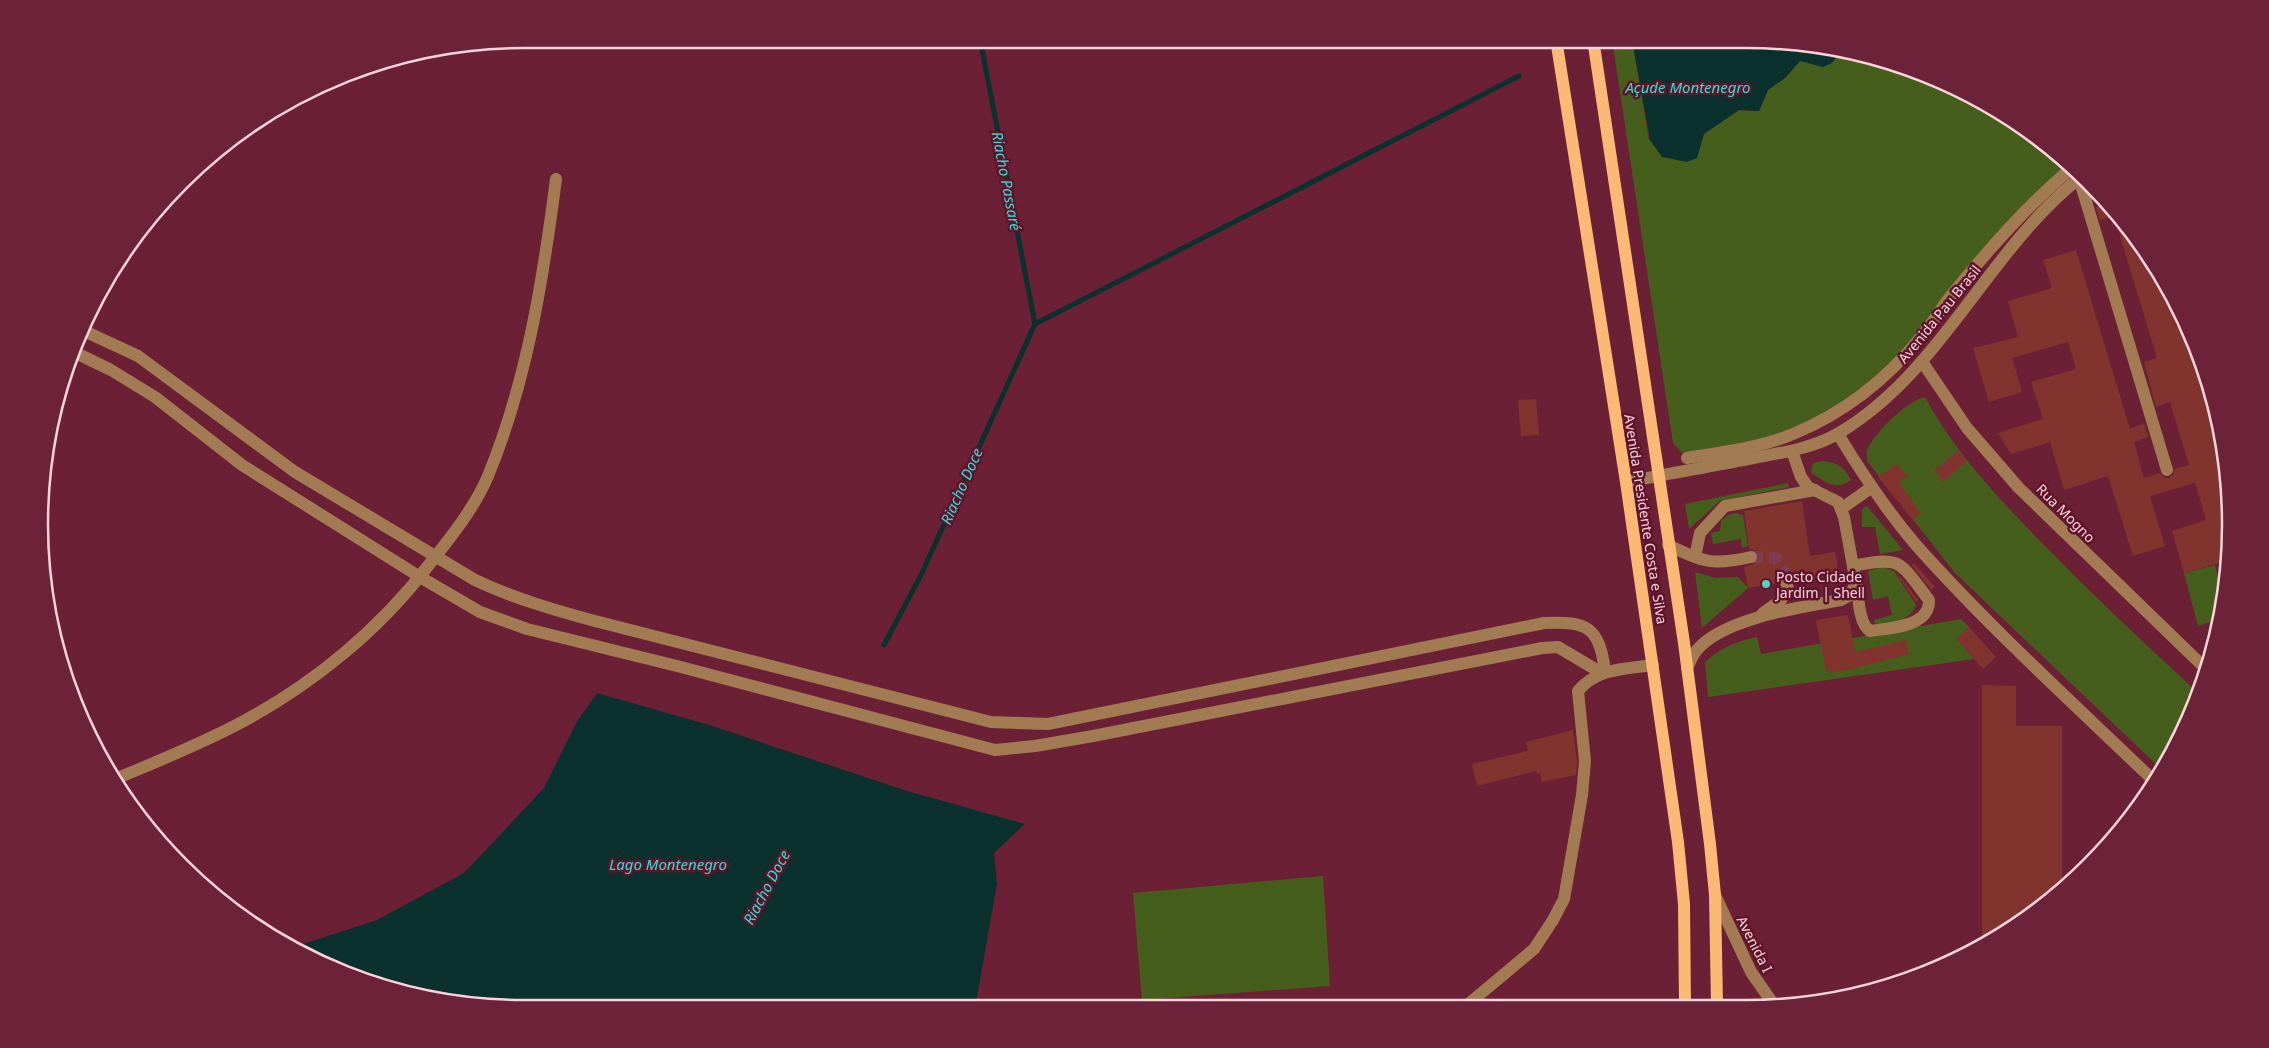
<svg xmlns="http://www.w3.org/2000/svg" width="2269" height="1048" viewBox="0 0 2269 1048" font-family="'Noto Sans',sans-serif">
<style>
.green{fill:#465e1c}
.water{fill:#0a312e}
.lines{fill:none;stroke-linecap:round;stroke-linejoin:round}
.stream{stroke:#0a312e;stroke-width:5}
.building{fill:#81342e}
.minor-tunnel{stroke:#813b4f;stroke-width:12;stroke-dasharray:12 6;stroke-linecap:butt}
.minor{stroke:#a37b52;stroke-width:12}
.major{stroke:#fab974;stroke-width:12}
.poi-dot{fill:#56cec2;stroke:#60142c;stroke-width:2}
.labels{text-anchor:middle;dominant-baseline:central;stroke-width:5;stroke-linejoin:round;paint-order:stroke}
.street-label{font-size:14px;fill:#fbd5db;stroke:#60142c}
.poi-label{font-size:14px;fill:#fbd5db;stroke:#60142c;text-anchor:start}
.water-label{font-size:15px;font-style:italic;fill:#29e3d5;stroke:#60142c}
.rim{fill:none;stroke:#fbd5db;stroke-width:2.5}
</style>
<rect width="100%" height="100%" fill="#6c2036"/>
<!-- green -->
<g class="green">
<path d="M1612 39H1632L1649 140 1703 134 1739 110 1759 111 1768 90 1785 78 1800 60 1841 52V48L1930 76 2014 120 2072 168 2023 215 1894 368 1792 434 1687 458 1673 443Z"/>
<path d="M1925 397C1955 453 2000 500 2044 545 2094 596 2146 645 2198 693L2193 709 2160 768 1955 573 1867 461C1867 457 1866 453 1867 450 1874 433 1908 400 1925 397Z"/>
<path d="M1822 461C1838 463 1843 466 1851 480 1836 491 1824 482 1811 472L1813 463Z"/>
<path d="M1788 483 1789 487 1720 501 1689 529 1685 504Z"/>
<path d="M1867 506 1903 550 1880 554 1875 527H1862V509Z"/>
<path d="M1735 513 1743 515 1748 546 1742 548 1741 539 1713 544 1711 533 1720 531 1721 521 1728 515Z"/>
<path d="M2215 565 2223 596 2221 618 2198 626 2184 573Z"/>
<path d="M1883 567 1894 571 1916 605C1911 621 1890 623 1875 626L1874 620 1892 615 1888 596 1873 600 1868 571Z"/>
<path d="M1695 572 1716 578 1738 577 1748 588 1702 628Z"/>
<path d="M1961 619 1969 627 1957 639 1974 659 1708 697 1705 662C1720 648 1737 641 1757 637L1761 654Z"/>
<path d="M1323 876 1330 986 1142 1000 1133 893Z"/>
</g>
<!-- water -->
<g class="water">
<path d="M1632 39H1745L1839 48 1841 52 1832 63 1823 67 1800 61 1785 78 1768 90 1759 111 1739 110 1704 134 1697 158 1687 162 1662 157 1650 140Z"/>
<path d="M597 693 709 725 907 791 1025 824 994 853 997 884 975 1008 524 1009 430 1000 339 972 297 946 377 920 464 873 544 788 576 723Z"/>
</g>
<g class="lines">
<!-- stream -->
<g class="stream">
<path d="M980 39 1035 324"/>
<path d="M1035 324 1519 76"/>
<path d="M884 645 921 575 1035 324"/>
</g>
</g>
<!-- building -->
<g class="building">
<path d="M2107 204 2148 254 2177 307 2225 466 2230 524 2227 561 2184 573 2172 531 2206 520 2195 483 2150 496 2165 546 2133 556 2108 476 2064 490 2050 442 2011 454 1998 433 2043 419 2031 382 2076 369 2068 342 2012 358 2022 392 1989 402 1973 348 2018 337 2008 301 2052 288 2043 260 2076 250 2130 429 2144 423 2148 437 2134 442 2144 478 2160 473 2165 478H2169L2173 475 2175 469 2189 465 2170 402 2156 407 2144 362 2157 358 2114 216 2100 220 2096 207Z"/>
<path d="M1536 399 1539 435 1521 436 1518 400Z"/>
<path d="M1959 450 1967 461 1943 482 1934 470Z"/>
<path d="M1897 464 1907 476 1899 482 1921 514 1913 520 1878 477Z"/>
<path d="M1802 501 1810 556 1835 552 1839 574 1794 581 1791 576 1784 574 1780 577 1778 583 1748 588 1744 567 1756 563 1759 556 1757 551 1749 549 1744 511Z"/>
<path d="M1914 563 1935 587 1931 590 1912 565Z"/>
<path d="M1900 576 1918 600 1916 602 1899 577Z"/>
<path d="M1848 615 1855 652 1906 640 1909 654 1848 670 1826 672 1816 620Z"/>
<path d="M1969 627 1996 657 1983 669 1957 639Z"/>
<path d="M1982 685 2016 686V726H2062V887L2041 909 1982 943Z"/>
<path d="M1573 730 1577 761 1576 775 1542 782 1540 773 1537 774 1536 771 1477 786 1472 764 1528 751 1526 742Z"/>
</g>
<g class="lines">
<!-- minor-tunnel -->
<path class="minor-tunnel" d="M1751 557 1776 558 1784 570 1786 582"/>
<!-- minor -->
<g class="minor">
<path d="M2079 178 2167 470"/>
<path d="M82 330 138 356 295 472 475 580C513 598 551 609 591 620L991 722 1048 724 1544 623C1588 621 1599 627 1605 671"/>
<path d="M72 351 111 370 155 397 242 465 420 577 480 612 527 629 677 666 995 750 1035 746 1093 736 1542 648 1558 647 1595 669 1605 671"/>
<path d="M1923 363 1967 428 2018 487 2206 669"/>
<path d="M1838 434C1861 472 1887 511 1916 545 1990 628 2073 703 2153 780"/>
<path d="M1687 458C1722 452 1760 448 1793 434 1844 413 1887 379 1921 337 1932 324 1940 310 1950 297 1987 251 2027 205 2072 168"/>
<path d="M1626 482C1666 474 1707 467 1748 459 1779 453 1812 449 1839 433 1943 371 1988 249 2082 176"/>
<path d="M1841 509 1872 487"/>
<path d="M1668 545C1704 562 1711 566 1751 557"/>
<path d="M1695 557 1700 533 1725 506 1815 490"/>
<path d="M1853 566C1903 555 1900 563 1929 600 1930 627 1890 628 1870 631 1858 623 1859 596 1856 583"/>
<path d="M1763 613 1781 600 1788 589 1786 582"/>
<path d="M1687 668C1690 663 1692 656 1696 651 1722 618 1802 607 1841 600L1850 595 1856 583 1844 517 1838 502 1808 487 1801 477 1792 451"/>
<path d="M95 748 114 780"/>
<path d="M113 780C156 762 201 744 242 722 313 684 379 630 428 566 450 538 474 509 488 476 527 381 543 280 556 179"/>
<path d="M1715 895 1751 972 1774 1005"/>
<path d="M1466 1006 1534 949 1553 920 1564 899 1582 795 1585 761 1578 691C1597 668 1625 669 1653 665"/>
</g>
<!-- major -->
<g class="major">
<path d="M1556 39 1626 482 1678 842 1684 904 1685 1005"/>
<path d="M1593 39 1684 643 1710 844 1715 895 1717 1005"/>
</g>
</g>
<!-- markers -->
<circle class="poi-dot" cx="1766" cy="584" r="5"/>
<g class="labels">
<!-- street labels -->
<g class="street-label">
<text transform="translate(1939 314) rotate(-51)">Avenida Pau Brasil</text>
<text transform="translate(2066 513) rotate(45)">Rua Mogno</text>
<text transform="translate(1646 519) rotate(81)">Avenida Presidente Costa e Silva</text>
<text transform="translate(1755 944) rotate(63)">Avenida I</text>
</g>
<!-- poi labels -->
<g class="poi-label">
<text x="1776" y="576">Posto Cidade<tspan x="1776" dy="16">Jardim | Shell</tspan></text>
</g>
<!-- water labels -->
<g class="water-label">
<text x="1688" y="87">Açude Montenegro</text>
<text transform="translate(1007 181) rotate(79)">Riacho Passaré</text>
<text transform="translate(961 486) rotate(-66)">Riacho Doce</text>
<text x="668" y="864">Lago Montenegro</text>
<text transform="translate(766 887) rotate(-62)">Riacho Doce</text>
</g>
</g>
<!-- crop -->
<path d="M0 0H2269V1048H0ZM524 48H1746A476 476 0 0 1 2222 524V524A476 476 0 0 1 1746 1000H524A476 476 0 0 1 48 524V524A476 476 0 0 1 524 48Z" fill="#6c233a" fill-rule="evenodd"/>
<path class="rim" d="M524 48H1746A476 476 0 0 1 2222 524V524A476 476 0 0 1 1746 1000H524A476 476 0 0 1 48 524V524A476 476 0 0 1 524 48Z"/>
</svg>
